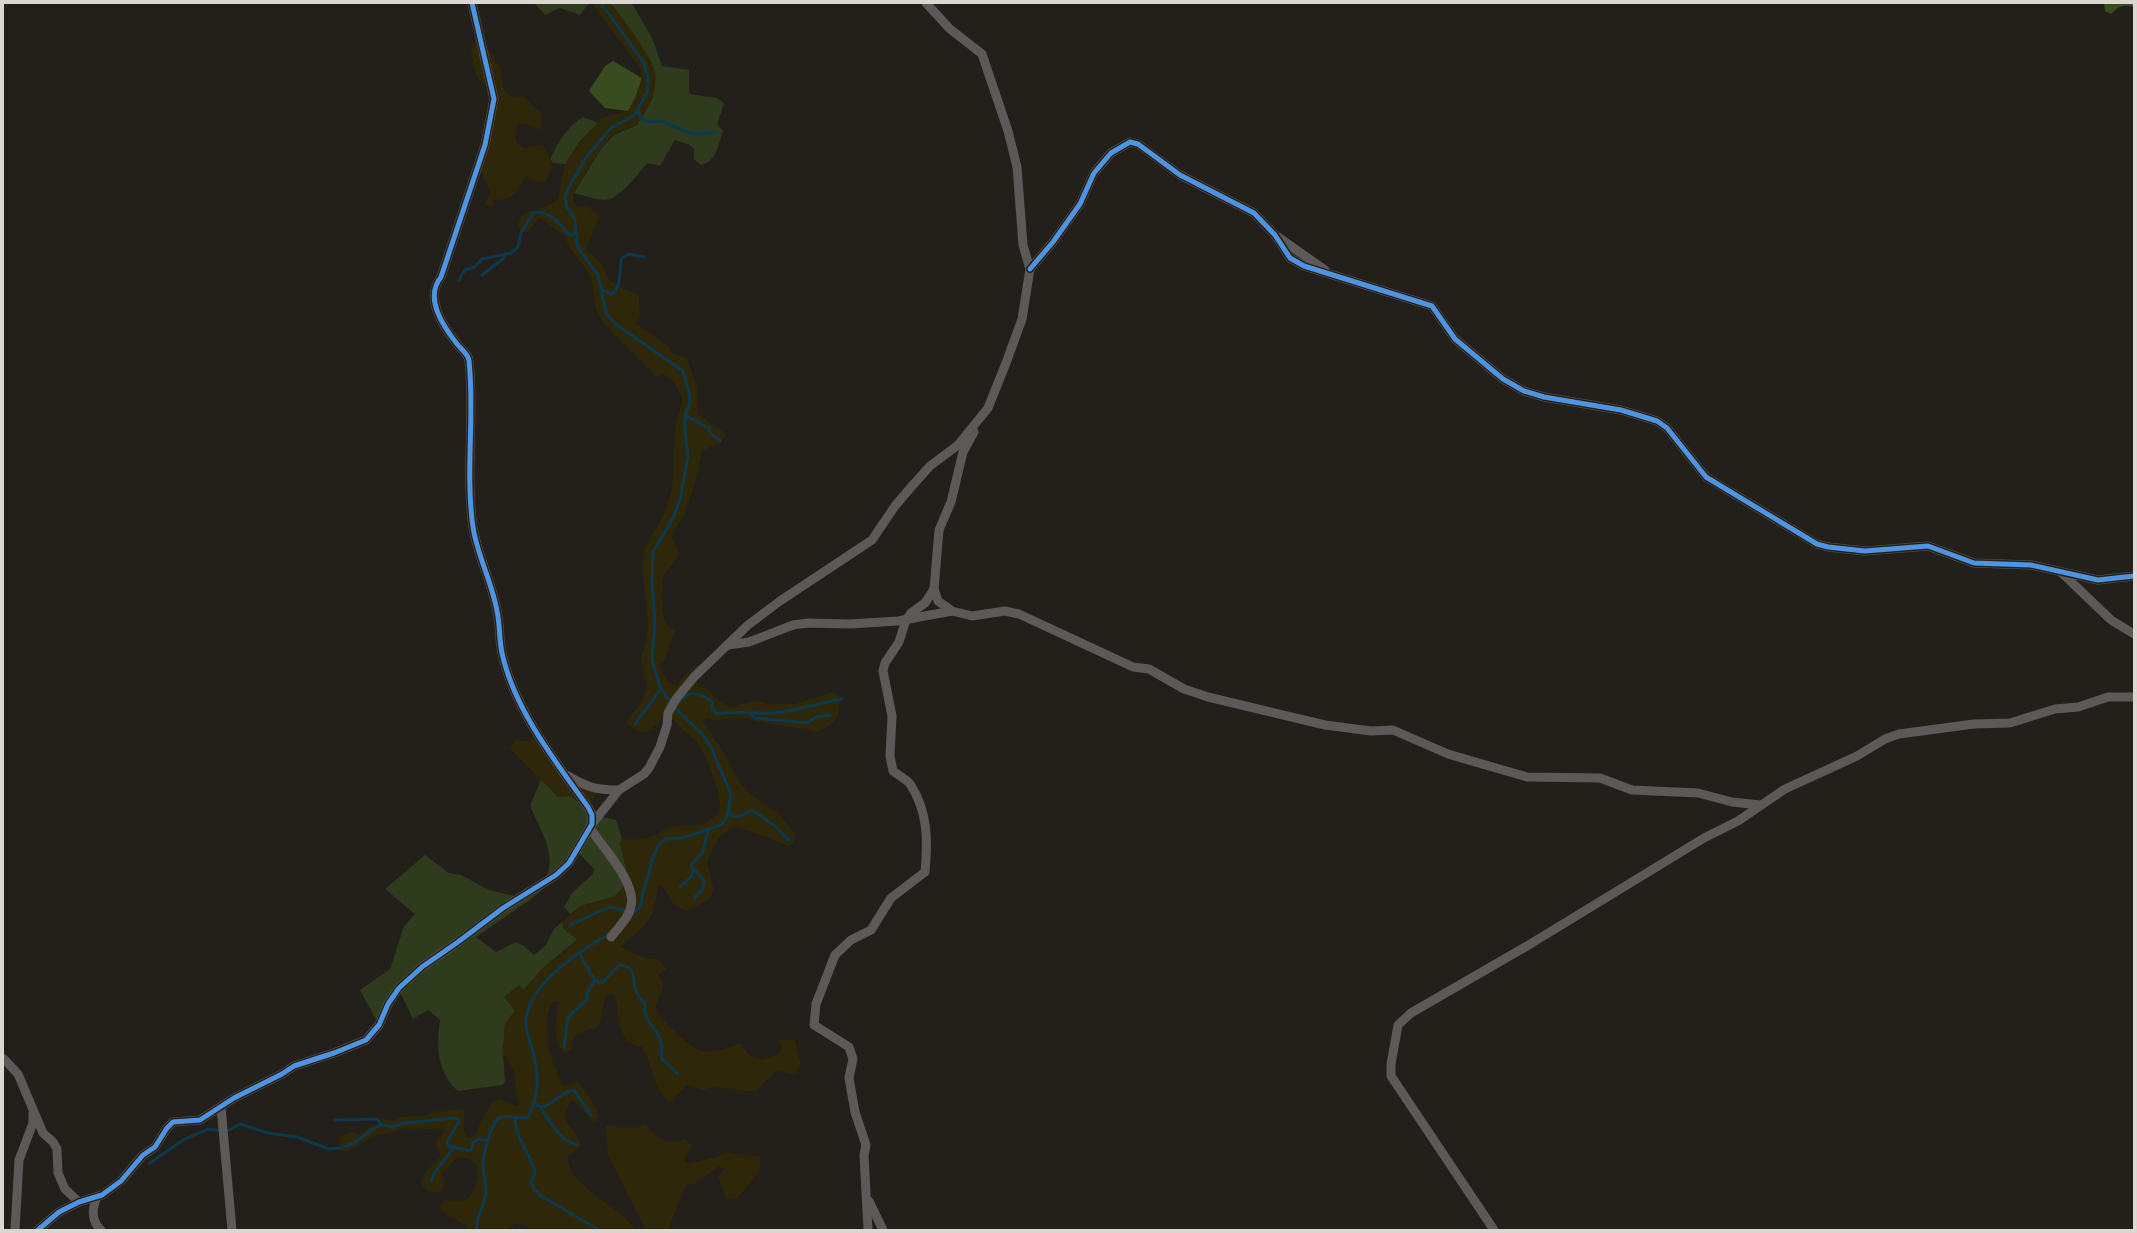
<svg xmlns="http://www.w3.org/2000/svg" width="2137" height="1233" viewBox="0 0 2137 1233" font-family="'Archivo Narrow',sans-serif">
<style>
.green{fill:#2e3c1d}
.forest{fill:#394c1f}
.sand{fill:#2e270a}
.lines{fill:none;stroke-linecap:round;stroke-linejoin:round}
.stream{stroke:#0d394f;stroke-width:3}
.minor{stroke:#5c5958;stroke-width:9}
.cycleway-casing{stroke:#272016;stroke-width:8}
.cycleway{stroke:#4d94e3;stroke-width:5}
</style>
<rect width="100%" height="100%" fill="#231f1a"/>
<!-- green -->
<g class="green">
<path d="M534 3H589L580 15 560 8 545 15Z"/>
<path d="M610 3H628L633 5 652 38 662 66 689 70V94L717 98 724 103 717 124 723 131C718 145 717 161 701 165L694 159V149L690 145 675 140 660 166 647 163C638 174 620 199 605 200 596 200 583 195 574 193L601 149 614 135 637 125 653 97 617 11Z"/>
<path d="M583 117 598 123 580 141 565 164 553 163 550 159C558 142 568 126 583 117Z"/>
<path d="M541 779 558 797 570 796 598 816 616 820 622 839 620 844 628 876 621 890 614 897 581 906 570 914 564 907 572 893 593 874 594 869 577 851 552 882 530 900 476 937 496 952 516 942 524 946 534 955 546 945 554 929 562 922 564 929 578 939 543 968 524 990 515 1011 505 1024 503 1053 505 1082 502 1085 458 1091C437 1073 436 1046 440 1020L428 1010 413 1019 398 988 379 1025 360 990 390 969 404 926 415 914 385 889 425 855 449 873 461 875 489 890 519 897C526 893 535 889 540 884 563 864 539 827 530 806Z"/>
</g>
<!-- forest -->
<g class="forest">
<path d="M2104 3H2134V7C2123 4 2119 6 2111 14L2105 11Z"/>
<path d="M613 61 642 78 635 99 628 111 605 108 589 91 605 66Z"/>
</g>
<!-- sand -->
<g class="sand">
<path d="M592 3H610C621 15 652 57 655 72 658 89 648 110 638 123 634 127 620 130 614 135 597 149 586 174 574 193L573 200 577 207 585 205 600 215 586 250 601 263 609 279 625 290 636 293 639 296 640 317 636 323 669 347 673 354 687 358 697 387 698 414 726 434 722 442 702 451C695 481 691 512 671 535L679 553C676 563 668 568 664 576 660 586 662 617 667 625 669 628 673 630 675 631L664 662 659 666 669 682 677 686 687 672 700 664 704 668 694 677 699 686 706 688 725 706 731 707 755 700 767 704H795L833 692 839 695C841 716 837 724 816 732L734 717 719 721 706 718 703 723 723 751 740 783 751 794 778 813 795 833 794 842 789 846 735 826 718 838 707 862 714 890 710 899 686 911 675 906 661 885 658 888 653 913 644 926 621 947 644 958 658 959 667 969 658 975 664 985C662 993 656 1000 656 1008 657 1018 692 1049 702 1051 716 1053 729 1047 741 1043L749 1055 762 1060 778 1054 782 1049 779 1040 789 1039 795 1041 801 1066 794 1074 777 1071 755 1092 713 1087 702 1090 688 1085 675 1097 674 1101H668C652 1086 653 1065 642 1047 616 1043 620 1017 615 997L610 993 605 997 600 1024 597 1028C584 1030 571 1033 572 1048L569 1051 564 1052C551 1041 556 1015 560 1001L553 1002C539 1022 551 1067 564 1086H568L573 1082 578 1081 592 1101 599 1117 594 1123 576 1102 572 1100C555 1126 577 1125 581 1146L568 1157C566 1185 621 1206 636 1230H532L524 1225 515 1224 506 1230H466V1226L441 1210 439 1206 445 1200 465 1201C474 1195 484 1171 473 1161 469 1158 463 1158 458 1157L442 1173 444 1184 443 1190C432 1195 425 1193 421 1182 423 1171 434 1165 441 1156L435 1142 443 1133 444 1129 401 1130 375 1136 347 1151H342L339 1145 340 1136 352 1131 359 1134 383 1119 393 1121 402 1117 427 1115 432 1111 463 1109C467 1118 461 1128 467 1137H473L476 1134 480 1123 493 1101 500 1099 518 1107 520 1104C510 1085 522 1075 503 1053L505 1024 515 1011 504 997 519 985 524 990 543 968 578 940 564 929 562 922 581 906 614 897 621 890 628 876 620 844 622 839H639L656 835 670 826 702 825 718 814 720 806 718 792 707 760 697 742 682 730 668 713C654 726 646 742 627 723L628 718 639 706 647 689 641 657 647 639 648 620 642 567 645 547 663 516 672 489 675 428 682 401 681 395 674 383 664 374 657 377 605 325 596 310 591 278 586 269 570 248 564 236 541 218C534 220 533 230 526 233L518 228C521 208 529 213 544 207 549 205 554 201 558 198L565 164 580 141 603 117 628 111C635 99 643 85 641 70Z"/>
<path d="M479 38H482L501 69 504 89 511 97 523 96 542 114 541 130 524 123 518 124 515 130 516 142 524 148 543 145C552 162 556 165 545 182H534L526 177C516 192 514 201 494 200L492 208 485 204 490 192 479 166 493 89C473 82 472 64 471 45Z"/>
<path d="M538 735 564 774 599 790 588 807 570 796 558 797C542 780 525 766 510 748L514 741H527Z"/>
<path d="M605 1125 631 1127 645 1125C661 1139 663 1145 685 1139L692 1146 684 1160 688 1163 713 1158 727 1152 760 1157V1171L737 1199 726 1198 718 1177 725 1168 718 1167 694 1184 686 1185 668 1230H646L608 1155Z"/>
</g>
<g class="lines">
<!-- stream -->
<g class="stream">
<path d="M601 3 644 63 648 77 647 92 635 115 612 127 587 156 569 187 565 198 567 207 575 219 577 246 598 275 606 313 617 325 683 371 689 392 690 403 685 415V432L688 456 680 500 673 518 653 552 652 585 655 623 652 660 661 689 673 706 702 734 710 745 731 794 727 817 722 824 713 828 682 838 665 839 658 846 652 860 640 906 632 915"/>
<path d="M638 111 641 118 647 122 661 121 693 134 715 132"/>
<path d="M482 275 503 259 505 254"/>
<path d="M459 280 465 270 475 267 482 259 511 253 518 247 521 233 533 213C547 209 560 223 568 234L572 235 576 232"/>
<path d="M601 290 612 294C624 283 617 272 622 258L629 254 644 257"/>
<path d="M685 415 708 428 712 435 720 441"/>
<path d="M679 702C690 689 699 693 712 701L713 710 717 714C735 710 754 714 773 713 797 711 819 703 842 699"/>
<path d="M750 714 755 718 807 723 816 717 830 715"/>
<path d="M635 724 661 689"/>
<path d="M728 811 733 816 738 817 752 810 775 826 789 840"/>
<path d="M680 887 691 877 693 871"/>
<path d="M694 898 702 890 704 881C700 874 694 872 691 865L703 852 708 830"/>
<path d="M570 925 609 907 627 911"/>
<path d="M579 953 594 979 599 983H602L619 965C638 966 631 980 636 991 637 996 642 1000 645 1004 643 1024 657 1027 660 1039 662 1045 661 1053 662 1059L678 1074"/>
<path d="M564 1047 568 1017 587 1000V993L595 980"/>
<path d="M535 1103 541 1107 546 1106 565 1093 574 1090 591 1115"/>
<path d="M541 1107C542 1112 559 1134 563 1138 567 1141 573 1143 577 1145"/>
<path d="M515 1119C515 1138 535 1162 535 1173 535 1175 532 1179 531 1182L535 1190 541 1196 599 1230"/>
<path d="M334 1120 377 1119 382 1125"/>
<path d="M150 1163 183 1140 208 1129 227 1131 240 1124 268 1133 297 1137 329 1149 341 1148 354 1143 373 1129 382 1125 393 1127 404 1123 454 1118 458 1119V1123L447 1142 449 1146 471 1151 473 1142 480 1139 488 1140"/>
<path d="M431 1181 435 1172 454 1147"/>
<path d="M476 1230C477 1215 485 1204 486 1192 486 1182 483 1173 483 1164 484 1153 490 1125 499 1118 506 1113 518 1121 528 1117 540 1095 539 1073 532 1049 530 1042 527 1033 526 1025 523 987 580 951 609 934"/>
</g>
<!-- minor -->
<g class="minor">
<path d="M1278 237 1325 270"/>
<path d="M1030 269 1053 242 1080 204 1094 173 1111 153 1130 142 1138 144 1180 175 1254 213 1275 235 1290 258 1304 266 1432 306 1455 339 1503 379 1524 391 1544 397 1621 410 1657 421 1667 428 1706 477 1817 544 1828 547 1865 551 1928 546 1974 563 2031 565 2098 580 2134 576"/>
<path d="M2062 573 2111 620 2134 634"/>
<path d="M952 611 938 601 934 589 939 530 951 502 963 452 974 432"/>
<path d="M728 645 749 642 793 625 808 623 850 624 898 621 952 611 972 616 1005 611 1019 614 1133 667 1149 669 1184 689 1208 697 1325 725 1371 731 1393 730 1448 754 1527 777 1600 778 1632 790 1698 793 1732 802 1760 805"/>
<path d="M566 775C587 787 595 790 619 790"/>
<path d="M592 824 619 790 644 774 649 768 660 747 667 725 668 713 676 699 694 677 748 625 780 601 872 540 895 506 912 486 930 466 958 445 988 408 1006 363 1022 319 1030 269 1023 245 1017 167 1008 131 982 54 950 29 926 3"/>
<path d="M590 828C602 847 637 883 631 906 629 918 618 928 611 937"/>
<path d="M3 1058 18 1074 43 1133 53 1142 57 1149 58 1173 65 1189 79 1202"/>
<path d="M221 1107 232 1230"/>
<path d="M97 1197C92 1208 91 1221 101 1230"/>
<path d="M869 1201 883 1230"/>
<path d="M15 1230 19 1160 33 1123V1113"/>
<path d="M38 1230 59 1212 79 1202 102 1195 121 1181 143 1155 155 1147 167 1128 173 1122 200 1120 234 1098 282 1074 294 1066 334 1053 366 1040 379 1025 388 1004 399 988 422 967 458 942 503 908 556 875 569 863 592 824V815L588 807C555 761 514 709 502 653 499 639 500 624 497 611 492 582 477 555 473 527 465 472 475 416 469 361 469 355 461 349 457 344 443 326 424 298 441 277L485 145 494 99 472 3"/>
<path d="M868 1230 864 1155 866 1145 855 1112 849 1078 853 1059 849 1047 814 1025 816 1004 835 955 851 940 871 930 891 898 925 872C928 841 928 811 910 784 906 779 898 775 893 771L890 756 892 716 883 671 885 663 899 642 906 620 911 613 925 603 934 589"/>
<path d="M1494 1230 1391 1076V1064L1398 1025 1411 1013 1527 946 1704 838 1738 821 1785 789 1857 756 1885 739 1899 734 1974 724 2010 723 2055 709 2078 707 2108 697H2134"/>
</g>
<defs>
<g id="cycleway">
<path d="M1030 269 1053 242 1080 204 1094 173 1111 153 1130 142 1138 144 1180 175 1254 213 1275 235 1290 258 1304 266 1432 306 1455 339 1503 379 1524 391 1544 397 1621 410 1657 421 1667 428 1706 477 1817 544 1828 547 1865 551 1928 546 1974 563 2031 565 2098 580 2134 576"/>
<path d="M38 1230 59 1212 79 1202 102 1195 121 1181 143 1155 155 1147 167 1128 173 1122 200 1120 234 1098 282 1074 294 1066 334 1053 366 1040 379 1025 388 1004 399 988 422 967 458 942 503 908 556 875 569 863 592 824V815L588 807C555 761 514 709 502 653 499 639 500 624 497 611 492 582 477 555 473 527 465 472 475 416 469 361 469 355 461 349 457 344 443 326 424 298 441 277L485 145 494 99 472 3"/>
</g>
</defs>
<!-- cycleway casing -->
<use href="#cycleway" class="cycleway-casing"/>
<!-- cycleway -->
<use href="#cycleway" class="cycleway"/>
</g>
<!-- border -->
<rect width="2137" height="1233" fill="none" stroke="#dbd6cf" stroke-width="8"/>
</svg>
